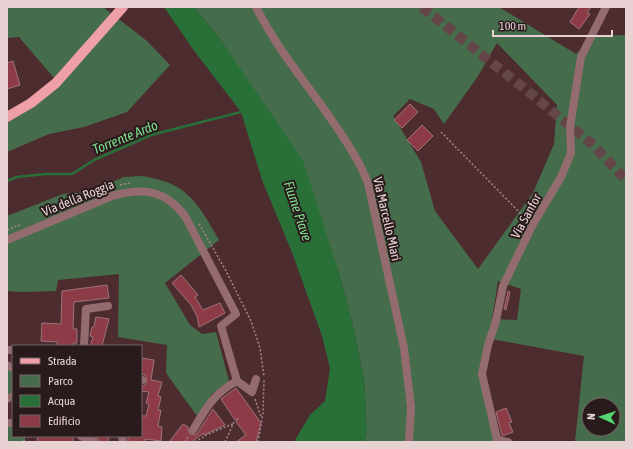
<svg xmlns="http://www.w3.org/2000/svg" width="633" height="449" viewBox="0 0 633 449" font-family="'Asap Condensed',sans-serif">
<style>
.green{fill:#466d4b;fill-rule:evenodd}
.water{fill:#297038}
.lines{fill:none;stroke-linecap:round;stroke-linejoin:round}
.stream{stroke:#297038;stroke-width:2.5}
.building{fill:#8e3b48;stroke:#9b7478}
.major-tunnel{stroke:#644548;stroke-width:10;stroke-dasharray:10 5;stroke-linecap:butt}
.path{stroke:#a2878a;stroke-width:1.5;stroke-dasharray:2 2;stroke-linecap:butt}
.minor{stroke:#946c70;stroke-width:8}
.major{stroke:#ef9fa7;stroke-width:10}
.labels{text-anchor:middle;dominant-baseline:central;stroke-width:4;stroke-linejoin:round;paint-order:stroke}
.street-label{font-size:13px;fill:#e7d1d3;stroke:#291a1b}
.water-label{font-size:14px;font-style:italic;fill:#7fdd8e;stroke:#291a1b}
</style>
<rect width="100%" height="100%" fill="#4d2c30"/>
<!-- green -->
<g class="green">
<path d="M7 7H103L147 41 170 65 127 112 84 127 49 134 7 152V120L60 85 19 37 7 38Z"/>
<path d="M194 7H499L576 54 594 36 626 35V442H575L584 356 486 338 479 372 500 442H364L367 431 364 380 352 321 338 270 223 43ZM497 43 557 105 554 144 533 193 478 269 435 211 421 162 393 116 410 99 434 109 444 124 478 76ZM498 281 521 289 517 320 492 319ZM589 405H613V429H589Z"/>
<path d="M142 176C188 183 197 202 219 240L165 283 190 325 202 334 216 332 229 381 212 394 197 416 166 373 167 345 118 337 119 274 58 280 56 291 22 292 7 291V216L63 194 88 192 124 177Z"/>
<path d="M7 367 13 369V395L7 397Z"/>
<path d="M7 422H13V436H25V442H7Z"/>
</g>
<!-- water -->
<path class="water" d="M164 7H194L223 43 303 161 338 270 352 321 364 380 367 431 364 442H294L310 415 325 401 330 368 322 336 293 255 262 180 241 112 192 48Z"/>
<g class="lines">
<!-- stream -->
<path class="stream" d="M7 181 17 177 45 174H72L94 160 151 135 241 112V109"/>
</g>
<!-- building -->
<g class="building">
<path d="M579 7H591L587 13 590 14 579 29 570 22Z"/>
<path d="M13 61 20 85 7 89V63Z"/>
<path d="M410 104 418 112 402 128 394 120Z"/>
<path d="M422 125 433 136 418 151 407 140Z"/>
<path d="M181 275 198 295 195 297 203 310 220 303 225 313 199 327 197 316 191 305 172 283Z"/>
<path d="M107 285 109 298 74 302 73 329H77V343H73V346H57V342L41 341 42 323 61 324 62 291Z"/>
<path d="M508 291 510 292 506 310 504 309Z"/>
<path d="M96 317 109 319 102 346H90L93 337 90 336 92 327H94Z"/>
<path d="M142 358 154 360 151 380 162 382 158 396 161 397 158 410H161L158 426 162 427 161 441 145 439V442H128V436H141V416H146L149 404 146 403 149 392 141 391V386L145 385 147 380 145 375 141 374V360Z"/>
<path d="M236 388 261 423 256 442H236L246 435 236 422 238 418 235 420 221 399Z"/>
<path d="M506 408 512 422 509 423 513 432 505 435H502L496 412Z"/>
<path d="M213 409 225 425 204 435V433L191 442H169L183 424 188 427V430L190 434 196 435Z"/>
<path d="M37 436H73V442H38Z"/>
<path d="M94 436H110L107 442H101Z"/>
</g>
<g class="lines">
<!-- major-tunnel -->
<path class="major-tunnel" d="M422 7 525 89 592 144 626 180"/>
<!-- path -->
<g class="path">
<path d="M441 132 527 220"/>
<path d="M120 185 130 183"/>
<path d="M199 224 225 269 251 321 260 348 264 376"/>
<path d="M7 230 20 225"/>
<path d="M255 399 261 417"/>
<path d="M24 436V442"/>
<path d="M185 442 188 437"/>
<path d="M195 442 208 434 233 424"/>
<path d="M225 442 235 420"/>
<path d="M258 442 263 413 264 380"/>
</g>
<!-- minor -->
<g class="minor">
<path d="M256 7C283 61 326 105 356 158 361 166 364 174 368 183L404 348 411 407 409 442"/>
<path d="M7 240 112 196C143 187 165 190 185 216L236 314 221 326 237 381 252 392 256 379"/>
<path d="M84 346 86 309 108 306"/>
<path d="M7 350H13"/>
<path d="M7 365 13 368"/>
<path d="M141 380H142"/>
<path d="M7 399 13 396"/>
<path d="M7 423H13"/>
<path d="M193 430C206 408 214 393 237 381"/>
<path d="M81 436 94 442"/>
<path d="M122 436 123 442"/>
<path d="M497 439 508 442"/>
<path d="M496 442 497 439 482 374 488 345 496 321 503 286 532 226 561 177 571 153 570 127 581 57 606 7"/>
</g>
<!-- major -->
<path class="major" d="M7 117 31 103 56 83 123 7"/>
</g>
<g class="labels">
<!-- street labels -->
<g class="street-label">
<text transform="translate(78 198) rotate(-22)">Via della Roggia</text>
<text transform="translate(526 216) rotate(-61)">Via Sanfor</text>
<text transform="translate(387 219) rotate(77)">Via Marcello Miari</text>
</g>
<!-- water labels -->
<g class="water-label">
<text transform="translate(125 137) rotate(-22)">Torrente Ardo</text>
<text transform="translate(298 211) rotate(72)">Fiume Piave</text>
</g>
</g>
<!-- border -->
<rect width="633" height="449" fill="none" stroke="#e7d1d3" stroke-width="16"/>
<!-- legend -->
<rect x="12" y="345" width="130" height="92" fill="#291a1b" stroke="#756365"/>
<rect x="20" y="358" width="20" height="6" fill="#ef9fa7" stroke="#756365"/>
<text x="48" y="365" font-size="12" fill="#e7d1d3">Strada</text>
<rect x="20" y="375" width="20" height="12" fill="#466d4b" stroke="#756365"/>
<text x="48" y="385" font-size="12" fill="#e7d1d3">Parco</text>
<rect x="20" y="395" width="20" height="12" fill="#297038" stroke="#756365"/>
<text x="48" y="405" font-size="12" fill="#e7d1d3">Acqua</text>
<rect x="20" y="415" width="20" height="12" fill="#8e3b48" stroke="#756365"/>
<text x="48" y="425" font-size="12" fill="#e7d1d3">Edificio</text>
<!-- north arrow -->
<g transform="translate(601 417) rotate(273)"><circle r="19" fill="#291a1b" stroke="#756365"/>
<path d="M0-3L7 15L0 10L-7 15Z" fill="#55d671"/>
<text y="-6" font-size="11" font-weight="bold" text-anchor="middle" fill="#e7d1d3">N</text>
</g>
<!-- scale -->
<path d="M493 30v6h119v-6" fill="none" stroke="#e7d1d3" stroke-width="2"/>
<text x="499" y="30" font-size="12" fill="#e7d1d3" stroke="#291a1b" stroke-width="3" paint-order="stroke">100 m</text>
</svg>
